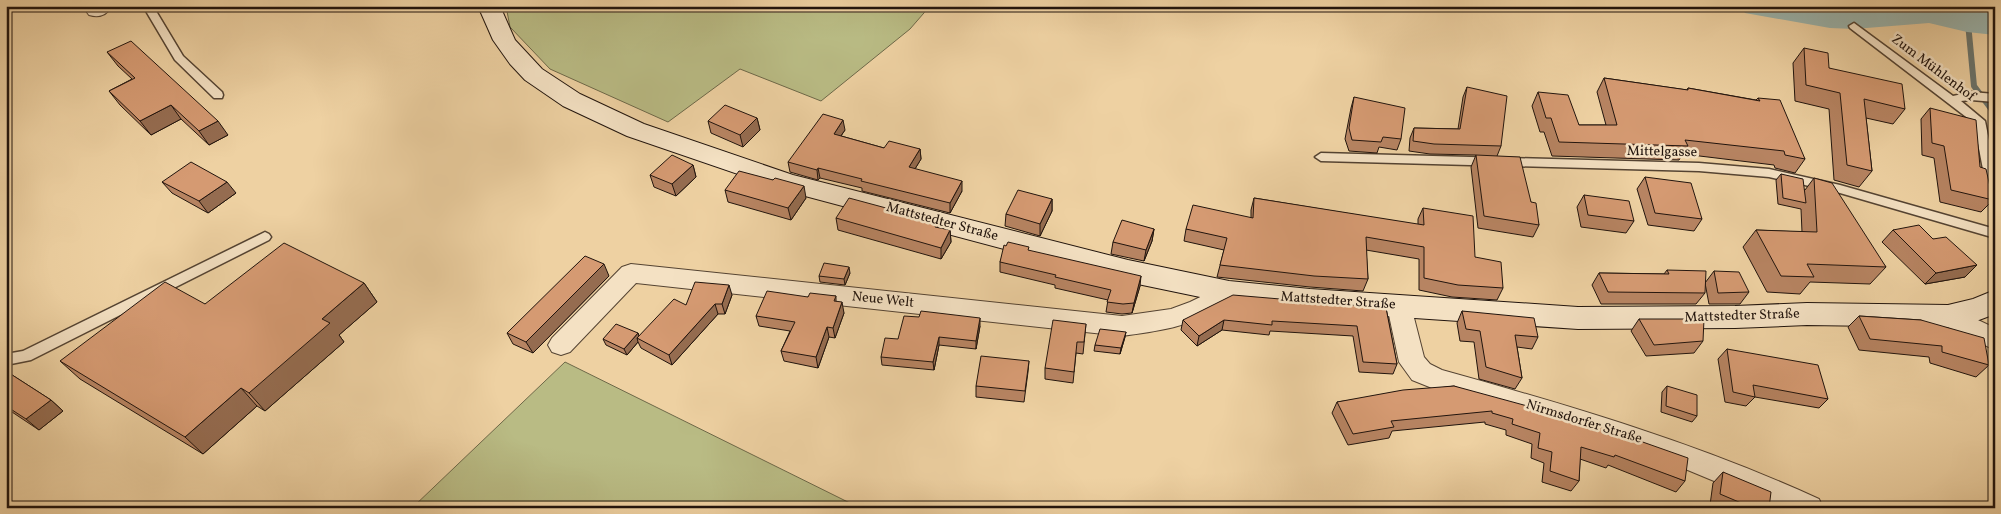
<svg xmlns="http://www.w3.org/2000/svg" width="2001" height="514" viewBox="0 0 2001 514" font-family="Vollkorn,serif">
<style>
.green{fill:#b9bb84;stroke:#6d6848}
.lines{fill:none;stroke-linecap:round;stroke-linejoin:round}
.stream{stroke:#6a756e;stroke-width:6}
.river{fill:#9bb5ae;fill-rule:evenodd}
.lane-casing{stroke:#544332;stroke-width:3}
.street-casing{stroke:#544332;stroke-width:2}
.secondary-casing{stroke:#21140d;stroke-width:2}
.lane{fill:#f4e1c3;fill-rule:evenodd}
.street{fill:#f4e1c3;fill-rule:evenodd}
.secondary{fill:#f4e1c3;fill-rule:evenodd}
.wall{fill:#b78462;stroke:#21140d}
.shaded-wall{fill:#956c50;stroke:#21140d}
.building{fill:#d59a72;stroke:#21140d}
.labels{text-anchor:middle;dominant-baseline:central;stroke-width:5;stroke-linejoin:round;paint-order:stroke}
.street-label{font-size:14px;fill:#21140d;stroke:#f4e1c3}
</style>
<rect width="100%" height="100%" fill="#eed1a2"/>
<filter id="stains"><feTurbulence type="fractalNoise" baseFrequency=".004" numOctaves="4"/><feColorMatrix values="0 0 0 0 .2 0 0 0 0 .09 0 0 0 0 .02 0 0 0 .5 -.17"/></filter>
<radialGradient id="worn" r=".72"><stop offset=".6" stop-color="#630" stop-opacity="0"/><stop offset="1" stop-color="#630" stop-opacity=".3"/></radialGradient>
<!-- green -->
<g class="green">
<path d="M506 6H930L910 29 821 101 740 69 668 122 550 69 510 27Z"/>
<path d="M565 362 860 508H412Z"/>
</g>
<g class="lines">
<!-- stream -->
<path class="stream" d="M1968 23 1974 86 1995 114"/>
<!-- river -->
<path class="river" d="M1740 6H1950L1967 11 1995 13V35L1967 32 1929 23 1854 29 1830 28 1745 13Z"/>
<defs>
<g id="lane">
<path d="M143 6H153L183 56 222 92 223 95 222 98H214L175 60Z"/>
<path d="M1854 23 1953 96 1971 92 1995 94V102L1971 100 1961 101 1985 121 1995 170V204L1989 200 1974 123 1850 28 1849 26Z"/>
<path d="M1321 153 1699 163 1769 169 1840 185 1995 229V238L1840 193 1769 177 1699 171 1321 161 1315 157Z"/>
<path d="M265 232 269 234 271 237 269 240 31 360 6 365V354L23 351Z"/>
</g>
<g id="street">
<path d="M90 6H112C107 15 99 18 89 15L86 11Z"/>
<path d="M631 264 1122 316 1171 309 1190 302 1229 283 1238 285 1241 292C1236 301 1229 304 1220 309 1189 327 1157 331 1122 336L636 283 570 352 561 355 552 352 548 345 552 338 622 267Z"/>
<path d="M1399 296 1408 299 1411 306 1424 357 1430 364 1442 370C1571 406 1697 443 1819 499L1823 508H1779L1666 461 1579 431 1437 390 1412 380 1399 362 1387 306 1390 299Z"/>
<path d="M1948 306 1995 328V350L1939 323 1936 316 1939 309Z"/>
</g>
<path id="secondary" d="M478 6H500L515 40 542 69 580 94 644 124 793 175 1128 260 1229 281 1310 289 1578 307 1735 306 1807 303 1948 305 1973 299 1995 290V314L1979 320 1948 327 1807 325 1735 328 1578 329 1310 311 1229 303 1128 282 790 192 627 136 563 106 525 80 510 64 493 40Z"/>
</defs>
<!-- lane casing -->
<use href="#lane" class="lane-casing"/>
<!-- street casing -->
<use href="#street" class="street-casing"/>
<!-- secondary casing -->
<use href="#secondary" class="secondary-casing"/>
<!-- lane -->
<use href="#lane" class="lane"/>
<!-- street -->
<use href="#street" class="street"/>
<!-- secondary -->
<use href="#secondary" class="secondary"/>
</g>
<!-- wall -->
<g class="wall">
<path d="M1804 48 1829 68 1905 109 1893 124 1866 118 1872 171 1859 187 1834 180 1829 109 1795 101 1793 63Z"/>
<path d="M107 52 228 135 209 145 181 119 151 135 120 105 109 91 132 79 118 66Z"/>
<path d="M1604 78 1687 90 1688 88 1756 100 1758 98 1805 159 1795 173 1775 168 1774 165 1683 154 1679 160 1552 156 1544 132H1540L1532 106 1538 92 1579 125H1606L1597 92Z"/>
<path d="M1467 87 1501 146 1497 156 1531 202 1539 225 1533 237 1478 228 1471 167 1476 155 1430 154 1409 151 1410 138 1414 128 1458 129 1463 97Z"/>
<path d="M1354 97 1401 139 1397 150 1379 147 1377 153 1349 151 1345 139 1351 108Z"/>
<path d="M1930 108 1980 167 1993 200 1981 212 1940 202 1934 158 1922 155 1921 119Z"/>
<path d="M757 118 760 130 743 147 711 133 708 121Z"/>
<path d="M845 130 841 136 884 148 920 149 921 159 915 169 962 191 950 213 862 191V188L820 178 818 180 790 172 788 162Z"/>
<path d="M693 165 696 177 676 196 654 187 650 175Z"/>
<path d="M1781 174 1805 190 1814 178 1886 267 1870 284 1810 282 1800 294 1767 292 1743 247 1756 230 1802 232 1801 209 1778 204 1776 180Z"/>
<path d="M1645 177 1702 219 1694 231 1648 225 1637 189Z"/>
<path d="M773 180 806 198 791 220 728 202 725 190Z"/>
<path d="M162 182 236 193 208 213 172 193Z"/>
<path d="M1584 195 1634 221 1626 233 1581 227 1577 207Z"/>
<path d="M1254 198 1418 225V219L1423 208 1475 257 1503 288 1497 300 1452 297 1419 290V259L1366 250 1368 279 1363 291 1310 287 1217 277 1224 250 1184 241 1186 229 1251 218V210Z"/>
<path d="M1052 199V211L1040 236 1005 226 1006 214Z"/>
<path d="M836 218 938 222V228L950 230 951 242 941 259 838 230Z"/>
<path d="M1154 229 1152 241 1144 261 1111 254 1113 242Z"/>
<path d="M1893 230 1933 239 1977 265 1965 277 1925 284 1882 242Z"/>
<path d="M1006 246 1029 251 1140 286 1132 313 1122 314 1106 312 1108 300 1055 288V285L1000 272V262Z"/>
<path d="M1667 270 1705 293 1696 304H1601L1592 285 1599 273 1664 274Z"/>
<path d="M1714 271 1749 292 1740 304H1709L1705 283Z"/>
<path d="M850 273 845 285 820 282 819 276Z"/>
<path d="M609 276 533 353 513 344 507 333Z"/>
<path d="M364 283 377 302 339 335 344 342 265 411 257 406 203 454 80 379 60 361 205 304Z"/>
<path d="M732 295 725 314H718L672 365 641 348 638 342 627 355 606 345 603 339 638 333 639 336Z"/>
<path d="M836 296V301L844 313 835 338 829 337 818 368 784 361 781 351 790 331 759 326 756 316 808 297Z"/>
<path d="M1386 308 1397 364 1393 374 1359 372 1353 336 1270 331 1269 335 1222 330 1197 346 1181 330 1183 320Z"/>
<path d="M1462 311 1538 337 1532 349 1517 347 1522 378 1515 389 1479 379 1474 342 1460 341 1457 323Z"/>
<path d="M1859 316 1921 320 1989 365 1976 377 1930 363 1929 357 1859 350 1848 327Z"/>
<path d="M1639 319 1703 341 1694 353 1646 356 1631 331Z"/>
<path d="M1086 324 1083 354 1076 353 1073 383 1045 379V368Z"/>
<path d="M980 326 976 349 939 345 934 370 882 365 881 357 898 339Z"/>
<path d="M1125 337 1120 354 1094 351 1095 345Z"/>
<path d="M1727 349 1828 399 1819 408 1755 397 1746 406 1725 402 1718 359Z"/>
<path d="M1029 361 1028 372 1024 402 976 397V386Z"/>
<path d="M6 371 51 400 63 411 39 430 6 408Z"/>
<path d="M1454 386 1685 481 1676 492 1608 465 1606 468 1580 459 1579 481 1571 491 1542 482 1544 463 1531 458 1532 444 1506 435V430L1485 424V422L1392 431 1389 438 1348 445 1332 413 1337 402Z"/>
<path d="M1667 386 1697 416 1692 422 1661 412 1662 392Z"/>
<path d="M1723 472 1769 508H1717L1710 505 1713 483Z"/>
</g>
<!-- shaded-wall -->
<g class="shaded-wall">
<path d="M171 105 181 119 151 135 140 121Z"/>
<path d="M757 118 760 130 743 147 740 135Z"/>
<path d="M843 120 845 130 835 144 834 134Z"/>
<path d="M218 121 228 135 209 145 199 131Z"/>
<path d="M920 149 921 159 910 177 909 167Z"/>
<path d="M693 165 696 177 676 196 672 184Z"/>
<path d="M818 168 820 178 818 180 817 170Z"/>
<path d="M962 181V191L950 213V203Z"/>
<path d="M227 182 236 193 208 213 199 201Z"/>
<path d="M804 186 806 198 791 220 788 208Z"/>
<path d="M1052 199V211L1040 236V224Z"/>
<path d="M1154 229 1152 241 1144 261 1146 250Z"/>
<path d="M950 230 951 242 941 259V248Z"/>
<path d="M604 264 609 276 533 353 526 342Z"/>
<path d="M1977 265 1965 277 1925 284 1936 273Z"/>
<path d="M849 267 850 273 845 285 844 279Z"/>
<path d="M1141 276 1140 286 1132 313 1134 303Z"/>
<path d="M364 283 377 302 339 335 344 342 265 411 249 393 322 319Z"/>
<path d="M729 285 732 295 725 314 722 304Z"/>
<path d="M842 302 844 313 835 338 833 328Z"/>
<path d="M715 304 718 314 672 365 669 355Z"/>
<path d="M980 318V326L976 349V341Z"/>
<path d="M1224 320 1222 330 1197 346 1199 336Z"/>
<path d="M827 327 829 337 818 368 816 357Z"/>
<path d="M1126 332 1125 337 1120 354 1121 348Z"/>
<path d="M638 333 640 339 637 338 638 342 627 355 624 349Z"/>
<path d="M939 337V345L934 370 933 362Z"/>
<path d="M241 388 257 406 203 454 185 437Z"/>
<path d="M51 400 63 411 39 430 26 419Z"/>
</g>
<!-- building -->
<g class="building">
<path d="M131 41 218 121 199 131 171 105 140 121 109 91 135 78 107 52Z"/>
<path d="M1804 48 1828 53 1829 68 1902 84 1905 109 1864 99 1872 171 1847 165 1840 93 1806 85Z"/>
<path d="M1604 78 1688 90V88L1760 101 1758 98 1780 100 1805 159 1785 155 1784 151 1685 140 1688 146 1559 142 1551 118H1546L1538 92 1568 95 1579 125H1617Z"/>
<path d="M1467 87 1507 96 1501 146 1434 144 1413 141 1414 128 1460 129Z"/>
<path d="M1354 97 1405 108 1401 139 1383 137 1381 142 1352 140 1349 128Z"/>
<path d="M725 105 757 118 740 135 708 121Z"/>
<path d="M1930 108 1976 120 1980 167 1986 169 1993 200 1951 190 1944 146 1932 143Z"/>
<path d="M823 114 843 120 834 134 884 148 889 141 920 149 909 167 962 181 950 203 861 181 862 179 818 168 817 170 788 162Z"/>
<path d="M672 155 693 165 672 184 650 175Z"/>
<path d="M1476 155 1520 157 1531 202 1536 203 1539 225 1484 216Z"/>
<path d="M191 162 227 182 199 201 162 182Z"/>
<path d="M739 171 773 180 775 178 804 186 788 208 725 190Z"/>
<path d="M1781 174 1803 179 1806 203 1783 198Z"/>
<path d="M1645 177 1691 183 1702 219 1655 213Z"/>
<path d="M1814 178 1832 183 1886 267 1807 264 1814 277 1781 276 1756 230 1817 232Z"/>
<path d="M1018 190 1052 199 1040 224 1006 214Z"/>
<path d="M1584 195 1629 201 1634 221 1588 215Z"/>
<path d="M849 198 938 222 935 227 950 230 941 248 836 218Z"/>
<path d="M1254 198 1424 225 1423 208 1473 216 1475 257 1501 262 1503 288 1458 285 1424 278V247L1366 237 1368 279 1314 276 1220 265 1227 238 1186 229 1193 205 1253 218Z"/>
<path d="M1122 220 1154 229 1146 250 1113 242Z"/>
<path d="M1919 225 1933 239 1946 237 1977 265 1936 273 1893 230Z"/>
<path d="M1008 242 1029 247 1028 250 1141 276 1134 303 1123 304 1107 302 1111 290 1055 277 1056 275 1000 262 1004 245 1006 246Z"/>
<path d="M284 243 364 283 322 319 330 323 249 393 241 388 185 437 60 361 165 282 205 304Z"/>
<path d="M585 256 604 264 526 342 507 333Z"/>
<path d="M824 263 849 267 844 279 819 276Z"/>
<path d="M1667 270 1706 271 1705 293 1608 292 1599 273 1669 274Z"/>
<path d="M1714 271 1739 272 1749 292 1718 293Z"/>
<path d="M695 282 729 285 722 304H715L669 355 637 338 674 299 686 305Z"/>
<path d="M767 291 808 297 810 293 836 296 834 301 842 302 833 328 827 327 816 357 781 351 795 322 756 316Z"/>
<path d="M1233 295 1386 308 1397 364 1363 362 1357 326 1272 321V325L1224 320 1199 336 1183 320Z"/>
<path d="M921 311 980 318 976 341 939 337 933 362 881 357 885 338 898 339 904 316 919 317Z"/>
<path d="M1462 311 1534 318 1538 337 1515 335 1522 378 1486 367 1480 331 1466 329Z"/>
<path d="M1859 316 1921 320 1984 338 1989 365 1942 352V346L1870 339Z"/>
<path d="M1639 319H1704L1703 341 1654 345Z"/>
<path d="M1053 320 1086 324 1084 342H1077L1074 372 1045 368Z"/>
<path d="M616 324 638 333 624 349 603 339Z"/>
<path d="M1100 329 1126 332 1121 348 1095 345Z"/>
<path d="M1727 349 1818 365 1828 399 1753 385 1755 397 1733 392Z"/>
<path d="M981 356 1029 361 1025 391 976 386Z"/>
<path d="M6 371 51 400 26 419 6 406Z"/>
<path d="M1454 386 1586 422 1688 458 1685 481 1615 455 1614 457 1581 447 1579 481 1550 471 1552 452 1538 448 1540 433 1512 424 1513 419 1492 413V411L1391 421 1394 427 1353 434 1337 402 1403 390Z"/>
<path d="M1667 386 1697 395V416L1666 406Z"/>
<path d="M1723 472 1771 492 1769 508H1753L1720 494Z"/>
</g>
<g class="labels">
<!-- street labels -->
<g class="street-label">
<text transform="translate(1933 68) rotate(37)">Zum Mühlenhof</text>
<text transform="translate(1662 152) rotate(1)">Mittelgasse</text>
<text transform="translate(942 222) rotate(15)">Mattstedter Straße</text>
<text transform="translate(883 300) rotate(6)">Neue Welt</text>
<text transform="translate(1338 301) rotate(4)">Mattstedter Straße</text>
<text transform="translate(1742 316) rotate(-2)">Mattstedter Straße</text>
<text transform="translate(1584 422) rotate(17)">Nirmsdorfer Straße</text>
</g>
</g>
<!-- margin -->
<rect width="2001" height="514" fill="none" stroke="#eed1a2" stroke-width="25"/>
<rect x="8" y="8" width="1986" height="499" fill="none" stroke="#21140d" stroke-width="2.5"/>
<rect x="12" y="12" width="1976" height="489" fill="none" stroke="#21140d"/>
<rect width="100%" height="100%" filter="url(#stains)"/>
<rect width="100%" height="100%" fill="url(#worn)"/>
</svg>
